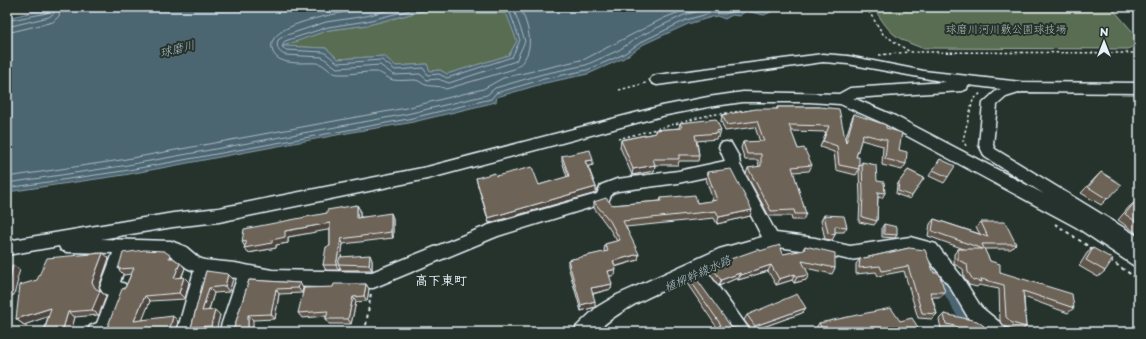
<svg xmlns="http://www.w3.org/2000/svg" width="1146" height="339" viewBox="0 0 1146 339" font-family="'Playpen Sans','Klee One',sans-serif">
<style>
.green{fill:#586d51;stroke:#a0afa4}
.water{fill:#4c6571;stroke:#8a9da7}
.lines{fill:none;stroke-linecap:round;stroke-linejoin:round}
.shore{stroke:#aab9c2;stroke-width:1}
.canal{fill:#4c6571;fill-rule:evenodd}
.minor-casing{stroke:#e8f1f8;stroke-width:3}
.path-far1{stroke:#e8f1f8;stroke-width:1.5;stroke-dasharray:2.5 2.5;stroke-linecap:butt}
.path{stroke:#e8f1f8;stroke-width:2;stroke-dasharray:3.5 3.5;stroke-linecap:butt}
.minor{fill:#26332d;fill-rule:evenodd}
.wall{fill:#5e554a;stroke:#e8f1f8}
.shaded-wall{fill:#4c453c;stroke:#e8f1f8}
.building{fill:#6d6356;stroke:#e8f1f8}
.labels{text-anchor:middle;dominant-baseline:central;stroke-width:4;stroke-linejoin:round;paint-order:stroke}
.park-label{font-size:11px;fill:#aebcb5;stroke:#26332d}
.water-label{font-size:12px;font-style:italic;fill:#aab9c2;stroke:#26332d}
.quarter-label{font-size:13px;font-weight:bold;fill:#e8f1f8;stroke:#26332d}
</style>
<rect width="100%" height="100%" fill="#26332d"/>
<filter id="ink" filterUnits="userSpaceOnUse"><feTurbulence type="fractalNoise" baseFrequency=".025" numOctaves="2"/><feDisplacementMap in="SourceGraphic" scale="8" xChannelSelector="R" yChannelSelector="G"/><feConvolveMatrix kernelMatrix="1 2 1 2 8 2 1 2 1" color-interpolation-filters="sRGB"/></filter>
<g filter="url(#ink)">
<!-- green -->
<g class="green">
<path d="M438 7H447L454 13H507L517 41 509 55 447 74 440 70 430 71 427 64 396 66 384 56 338 59 326 48 281 46 329 30 368 25Z"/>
<path d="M873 7H1111L1139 39V44L1128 49 922 48C892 37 890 33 873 7Z"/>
</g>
<!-- water -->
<path class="water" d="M54 7H438L368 25 329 30 283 46 326 48 338 59 384 56 396 66 427 64 430 71 440 70 447 74 509 55 517 41 506 13H454L447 7H757L753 10 758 11 769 7 773 11 764 15 746 11 739 16 732 15 725 19 717 16 712 17 688 24 644 44 624 58 588 74 545 83 497 97 496 102 409 123 358 131 124 175 7 192V18Z"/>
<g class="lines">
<!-- shore -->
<g class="shore">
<path d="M377 7C357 11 265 20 272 49 276 67 303 62 317 63 325 64 329 73 338 74 351 75 364 71 377 72 383 73 388 79 393 80 400 81 408 80 415 80 419 80 422 84 426 85 433 87 438 85 446 89L514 69C538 54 529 27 520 7"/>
<path d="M401 7 366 16 326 22 284 36 278 40C276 47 278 52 285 55L322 57 337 68 380 65 394 75 420 74 427 80 438 79 449 83 516 61 525 41 513 7"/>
<path d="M422 7 367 21 328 27 285 41 282 47 286 50 324 52 338 63 382 60 395 70 423 68 428 75 439 74 447 78 512 57 520 40 509 10 456 9 453 7"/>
<path d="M7 21 47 13 50 7"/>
<path d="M7 27 49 17 54 13 55 7"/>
<path d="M7 33 53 22 59 16 61 7"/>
<path d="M7 177 121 160 406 108 483 89 503 78 585 59 664 18 692 7"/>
<path d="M7 183 122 166 407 114 487 95 495 88 543 74 586 65 619 50 640 36 684 15 710 8 724 9 728 7"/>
<path d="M7 188 123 171 408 119 491 99 496 93 544 79 587 70 622 55 643 41 686 20 711 13 724 14 751 7"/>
</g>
<!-- canal -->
<path class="canal" d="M933 256 938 258 967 306 991 327 993 332H974L957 316 926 262 928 258Z"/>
<defs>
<path id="minor" d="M823 54 848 56 924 71 1021 82 1139 83V93L1022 92 1006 97 997 105 993 145 995 149 1139 237V267L1133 265 1076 227 885 124 840 104 809 102H743L708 107 662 116 427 179 219 222 173 227 101 239 171 241 186 247 199 258 204 260 235 263 272 270 372 272 489 225 597 194 601 185 617 179 678 171 725 161 719 147 721 143 726 142 731 143 739 157 740 165 776 233 815 238 850 246 910 237 936 244 962 277 981 307 1004 326 1007 332H984L969 319 950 287 925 255 910 251 850 260 815 252 778 247 729 260 707 271 751 332H731L692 278C658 293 623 306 596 332H574L577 326 597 307 617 295 719 249 762 237 729 172 678 183 618 191 612 193 608 202 498 236 373 288 272 286 253 281 237 332H219L237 278 210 275 195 332H177L194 271 187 268 170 255 129 254 120 282 125 284 128 289 112 332H87L90 326 97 323 108 295 103 293 100 288 113 253 67 252 61 250 59 246 7 255V241L173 213 219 208 427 167 662 106 708 97 743 92 839 94 850 88 946 82 848 64 823 62 657 85 652 83 650 80 652 77 657 75ZM968 85 1001 89 996 91 983 103 979 145 985 157 1044 194 895 116 853 98 962 91 967 89Z"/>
</defs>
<!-- minor casing -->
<use href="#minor" class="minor-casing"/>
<!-- path-far1 -->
<g class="path-far1">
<path d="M866 7 883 34 910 52 1139 53"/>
<path d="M879 55 908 52"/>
<path d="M619 90 646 83"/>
<path d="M618 139 709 115 753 110"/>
<path d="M966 146 963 140 973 100 982 92"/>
</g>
<!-- path -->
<g class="path">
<path d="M1055 224 1094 250"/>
<path d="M1110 260 1139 280"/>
<path d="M365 332 371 293"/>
</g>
<!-- minor -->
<use href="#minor" class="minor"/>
</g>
<!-- wall -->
<g class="wall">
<path d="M777 107H820L845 140 851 121 854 114 886 128 899 150 906 164 902 170 882 165 883 146 861 140 856 157 859 167 862 162 877 181 885 193 882 198 878 197 877 221 874 225 859 222 860 199 859 169 856 175 836 170 834 152 820 147 826 132 791 131 798 149 812 165 809 171 793 172 806 214 803 220H792L791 216H769L746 174 748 168 759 167 758 160H745L741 148 743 142H760L755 127 725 131 721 121 722 115 777 109Z"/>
<path d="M680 123 721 130 719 137H717L716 139 697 141 699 155 698 161H679L678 165H655L654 171 632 175 620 147 621 140 655 133V130L679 128Z"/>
<path d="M562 156 593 165 588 166 596 187V193L489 223 477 183 476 178 496 176 539 185 567 177 562 161Z"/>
<path d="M940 159 948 177 944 183 929 176Z"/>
<path d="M908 170 924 178 910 199 896 194 897 185Z"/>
<path d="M707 172 750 216 717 224 714 218 626 227 638 260 615 267V275L609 276 611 289 593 294 595 307 581 311 568 266V260L605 252 604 250 605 244 617 241 609 228 594 208V202L612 205 660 201 661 198 697 203 713 201 706 179Z"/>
<path d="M1101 172 1107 199 1101 205 1081 193Z"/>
<path d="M1136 201 1139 203V235L1118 220 1129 207Z"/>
<path d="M357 205 360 210V217L393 218V238L343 244 341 257 372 260V270H341L340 267 339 270H326L323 265 330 246V229L288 237V243L276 245V248L248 253 244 248 245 247 242 242 327 213Z"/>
<path d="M824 215 847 227 844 232H835V235L832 240 825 239 821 221Z"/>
<path d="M934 219 980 234 976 227 981 222 1016 244 1011 249H984L990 261 1000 272 1074 308 1068 313 1024 297 1026 327 1020 332 1006 327 1000 321 999 289 979 285 977 287 969 285 964 277 963 269 954 264V254L958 249H964L928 236 930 224Z"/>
<path d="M884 224 897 235 895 238 882 237V227Z"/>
<path d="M805 246 835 268 832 274 806 268V280L794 283 792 280 776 285 768 271 738 280 737 278 719 286 709 272 711 266 760 251 783 254 802 251Z"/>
<path d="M909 248 934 273 945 292 941 297H932L937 314 932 319 918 318 904 271 878 276 876 272 856 274V264L860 259Z"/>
<path d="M1093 248 1105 271 1098 277 1079 266 1087 253Z"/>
<path d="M109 258 99 287 100 291 106 296 99 315 75 317 71 331 44 332 48 316 24 325 16 319Z"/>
<path d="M172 258 185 268 182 277 189 282 185 299 150 301 142 320 178 321 177 328H191L206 271 233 279 229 292 214 293 209 310 220 315 216 331 202 332H102L107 328 125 288 131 274 124 275 118 269Z"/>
<path d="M688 277 732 328 749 329 748 332H718L717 331 718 329 686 282Z"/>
<path d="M249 280 300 283 303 288 302 293 279 294 275 319 253 320 234 328Z"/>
<path d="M366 284 369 289 367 301 356 302 351 324H329L326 319V316L302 318 298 313 333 287Z"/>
<path d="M802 313 752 331 744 320 747 315Z"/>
<path d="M944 314 985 332H951V331L941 329 939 319Z"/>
<path d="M900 321 921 332H890L889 331 887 332H818L816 328 819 323Z"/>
</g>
<!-- shaded-wall -->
<g class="shaded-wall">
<path d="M593 160V165L585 167V161Z"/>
<path d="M655 165 654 171 632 175 633 169Z"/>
<path d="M596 187V193L489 223 488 218Z"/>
<path d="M357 205 360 210V223L357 218Z"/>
<path d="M752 210 750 216 717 224 719 217Z"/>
<path d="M391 213 393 218V238L391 232Z"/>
<path d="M330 223 333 229 288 237V243L276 245V248L248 253 244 248 285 231Z"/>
<path d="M341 239 343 244 340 264H338L340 267 339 270 336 265Z"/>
<path d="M103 253 109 258 99 287 100 291 106 296 99 315 92 310V282Z"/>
<path d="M639 254 638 260 613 267V261Z"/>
<path d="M370 255 372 260V270L369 265Z"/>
<path d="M180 263 185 268 179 283 174 278Z"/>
<path d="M13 265 20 270 17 279 18 280 14 295 7 297V290L10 276Z"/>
<path d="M771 265 768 271 738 280 741 275Z"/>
<path d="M616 269 615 275 607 277 608 271Z"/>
<path d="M740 273 737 278 719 286 721 280Z"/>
<path d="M228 274 233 279 229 292 225 286Z"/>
<path d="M795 274 792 280 776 285 779 279Z"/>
<path d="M809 275 806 280 794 283 797 277Z"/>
<path d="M184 277 189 282 185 299 179 293Z"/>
<path d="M300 283 303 288 302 293 298 288Z"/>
<path d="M366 284 369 289 367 301 364 296Z"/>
<path d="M612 284 611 289 591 294V288Z"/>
<path d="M209 288 214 293 207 316 202 311Z"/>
<path d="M276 289 279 294 275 319 271 314Z"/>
<path d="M145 296 150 301 140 326 134 321Z"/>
<path d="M353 297 356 302 351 324 348 319Z"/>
<path d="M595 301V307L581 311V305Z"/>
<path d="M51 308 58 313 24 325 16 319Z"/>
<path d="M806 308 802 313 752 331 755 326Z"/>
<path d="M215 310 220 315 216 331 211 326Z"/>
<path d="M68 312 75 317 71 332H62Z"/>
<path d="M248 315 253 320V331L254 332H250L248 330Z"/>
<path d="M173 316 178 321 176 332 170 328Z"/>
<path d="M894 326 889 331 887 332H872Z"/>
<path d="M194 327 199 332H193Z"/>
</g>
<!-- building -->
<g class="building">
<path d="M777 107H820L839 109 846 143 854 114 886 125V128L902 133 899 150 907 152 906 164 885 159 887 140 863 134 856 157H859V169L839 165 837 146 823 141 829 126 789 125 798 149 804 148 812 165 792 167 806 214H795L794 210 771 211 748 168 761 166V154H747L743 142 764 141 757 121 727 125 722 115 756 109H778Z"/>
<path d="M716 119 721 130 717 131 718 133 695 135 699 155H679V159H653L655 165 633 169 621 140 656 133 655 130 682 128 680 123Z"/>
<path d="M590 150 593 160 585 161 596 187 488 218 476 178 495 173 496 176 532 167 539 185 569 176 562 156Z"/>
<path d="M940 159 955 166 948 177 933 170Z"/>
<path d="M862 162 876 165 877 181 884 182 885 193 878 192 877 221 862 217 863 194Z"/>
<path d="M731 169 752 210 719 217 716 211 623 221 639 254 613 261 616 269 608 271 612 284 591 288 595 301 581 305 568 260 608 251 605 244 620 240 610 221 594 202 606 198 612 205 661 201V198L695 195 697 203 717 200 707 172Z"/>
<path d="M908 170 924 178 912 196 898 191 899 182Z"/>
<path d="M1101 172 1122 185 1107 199 1088 187Z"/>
<path d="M1136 201 1139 203V224L1125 214Z"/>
<path d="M357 205V218L391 213V232L341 239 336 265H323L326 247 330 246V223L285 231V237L272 240V243L244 248 247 241 242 242 244 229 327 213V210Z"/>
<path d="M824 215 844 216 847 227 835 226V235L828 233Z"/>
<path d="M934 219 988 237 981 222H1005L1016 244H982L990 261 1000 264V272L1072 294 1074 308 1023 291 1026 327 1012 323 1006 317 1004 285 981 279 982 282 973 280 968 272 967 264 958 260V249H983L932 231Z"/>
<path d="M884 224 897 227V235L884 234Z"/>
<path d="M780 245 783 254 804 250 805 246 835 253V268L802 261 809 275 797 277 795 274 779 279 771 265 741 275 740 273 721 280 711 266 759 249 760 251Z"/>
<path d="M909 248 925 250 934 273H939L945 292H930L937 314 922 313 908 266 882 271 880 266 859 268 860 259Z"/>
<path d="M1093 248 1113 259 1105 271 1086 260Z"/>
<path d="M144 250 164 251 170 255 169 258H173L180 263 174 278 184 277 179 293 145 296 134 321 173 316 170 328H191L206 271 228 274 225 286 209 288 202 311 215 310 211 326 194 327 193 332H102L103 329 107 328 122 289 125 288 134 268 118 269 123 253Z"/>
<path d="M103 253 92 282 95 288 100 291 92 310 68 312 62 332H44L51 308 16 319 20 285 37 280 47 258Z"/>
<path d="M370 255 369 265 338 264 340 257Z"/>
<path d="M13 265 10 276 11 275 7 290V266Z"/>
<path d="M693 274 732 328 749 329H747L748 332H723L719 326 721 325 688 277Z"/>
<path d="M249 280 300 283 298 288 276 289 271 314 248 315V330H253L252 332H228L230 329 234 328Z"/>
<path d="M334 284H366L364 296 353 297 348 319H326L328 311 298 313 304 288 333 287Z"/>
<path d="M797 294 806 308 755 326 747 315Z"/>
<path d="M891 308 900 321 912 318 921 332H897L894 326 872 332H824L819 323Z"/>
<path d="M944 314 977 321 984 326 985 332H957L956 326 946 324Z"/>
<path d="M277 330H318V332H276Z"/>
<path d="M78 331V332H66Z"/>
</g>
</g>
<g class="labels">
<!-- park labels -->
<g class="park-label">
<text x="1006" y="28">球磨川河川敷公園球技場</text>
</g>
<!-- water labels -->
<g class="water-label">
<text transform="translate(177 48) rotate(-14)">球磨川</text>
<text transform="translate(697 273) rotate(-24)">植柳幹線水路</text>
</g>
<!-- quarter labels -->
<g class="quarter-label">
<text x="441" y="279">高下東町</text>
</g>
</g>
<!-- margin -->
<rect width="1146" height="339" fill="none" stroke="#26332d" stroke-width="24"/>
<rect x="12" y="12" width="1122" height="315" fill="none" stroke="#e8f1f8" stroke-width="1.5" filter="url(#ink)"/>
<!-- north arrow -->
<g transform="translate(1104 42)" stroke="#26332d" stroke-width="3" paint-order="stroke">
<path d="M0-3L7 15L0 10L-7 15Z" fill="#e8f1f8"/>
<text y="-6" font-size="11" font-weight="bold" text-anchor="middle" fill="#e8f1f8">N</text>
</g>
</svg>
